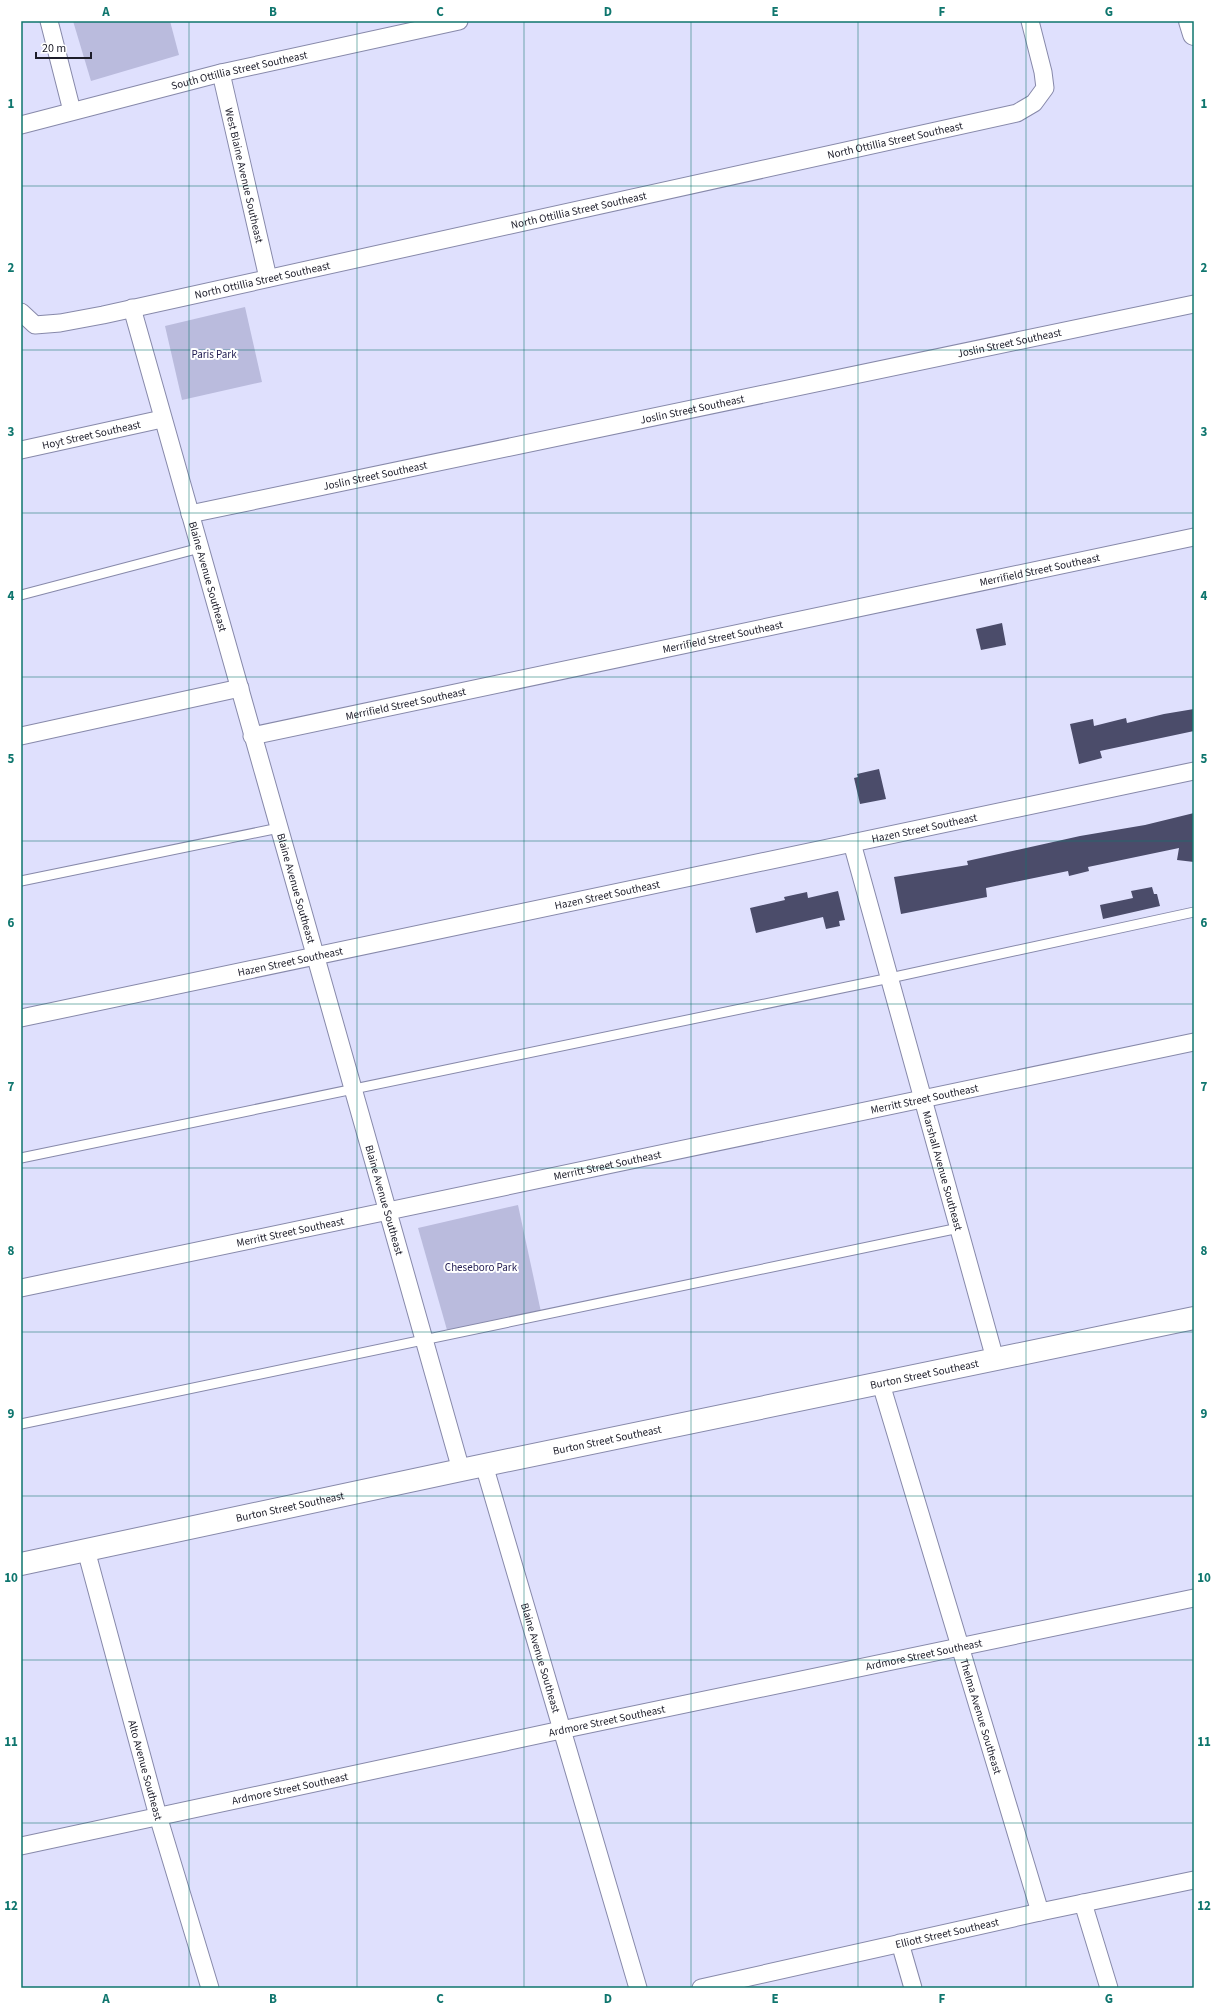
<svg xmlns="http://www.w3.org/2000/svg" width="1215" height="2009" viewBox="0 0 1215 2009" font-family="'Source Sans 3',sans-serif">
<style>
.green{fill:#babbdd}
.building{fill:#4b4c6a}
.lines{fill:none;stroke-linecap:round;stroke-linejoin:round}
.service-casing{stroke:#8789aa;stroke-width:11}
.minor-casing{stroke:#8789aa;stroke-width:19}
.secondary-casing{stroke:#8789aa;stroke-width:24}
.service{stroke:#fff;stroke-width:9}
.minor{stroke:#fff;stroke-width:17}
.secondary{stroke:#fff;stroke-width:22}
.grid{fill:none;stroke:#0f766e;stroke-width:1;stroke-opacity:0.55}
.labels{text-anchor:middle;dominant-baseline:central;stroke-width:4;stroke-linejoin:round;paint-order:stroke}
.street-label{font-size:11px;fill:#1d1d2a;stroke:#fff}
.park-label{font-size:11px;fill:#252055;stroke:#fff}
.neatline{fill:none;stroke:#0f766e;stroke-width:1.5}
.grid-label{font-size:13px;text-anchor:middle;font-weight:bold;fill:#0f766e}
</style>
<rect width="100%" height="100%" fill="#dfe0fd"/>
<!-- green -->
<g class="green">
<path d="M73 21H170L179 55 91 81Z"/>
<path d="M245 307 262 382 182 400 165 326Z"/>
<path d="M518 1205 541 1312 447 1330 418 1228Z"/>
</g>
<!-- building -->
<g class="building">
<path d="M1002 623 1006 645 981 650 976 629Z"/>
<path d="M1194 709V731L1100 751 1102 758 1079 764 1070 724 1093 719 1094 726 1126 718 1127 723 1164 714Z"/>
<path d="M879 769 886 799 860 804 854 778 858 777 857 774Z"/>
<path d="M1194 813V862L1177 860 1179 848 1088 867 1089 871 1069 876 1068 871 986 888 987 897 901 914 894 877 968 865 967 861 1080 836 1145 825Z"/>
<path d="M1152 887 1154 894H1157L1160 906 1103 919 1100 905 1133 898 1131 891Z"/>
<path d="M838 891 845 920 839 921 840 926 826 929 823 917 756 933 750 908 785 900 784 897 807 892 808 898Z"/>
</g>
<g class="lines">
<defs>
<g id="service">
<path d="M21 595 200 548"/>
<path d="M21 881 279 828"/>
<path d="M21 1158 890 978 1194 912"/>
<path d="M21 1424 959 1228"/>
</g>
<g id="minor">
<path d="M49 21 72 111"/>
<path id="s1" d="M221 73 268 278"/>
<path id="s2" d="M21 125 221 73 459 21"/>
<path id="s3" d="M132 308 461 1470"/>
<path id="s4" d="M21 312 35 325 60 323 103 315 1017 113 1034 103 1045 88 1043 72 1030 21"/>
<path id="s5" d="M21 450 162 419"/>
<path id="s6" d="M190 514 1194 304"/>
<path d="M21 736 240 688"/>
<path id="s7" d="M252 736 1194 537"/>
<path id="s8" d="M852 843 995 1359"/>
<path id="s9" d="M21 1018 1194 771"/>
<path id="s10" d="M21 1288 1194 1042"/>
<path id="s11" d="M881 1384 1040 1912"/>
<path id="s12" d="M484 1465 638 1988"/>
<path id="s13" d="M86 1550 158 1816 210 1988"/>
<path id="s14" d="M21 1846 561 1730 1194 1598"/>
<path d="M1083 1903 1109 1988"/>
<path d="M900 1943 913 1988"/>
<path id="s15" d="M701 1988 1040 1912 1194 1880"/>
</g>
<g id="secondary">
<path d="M1190 21 1194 34"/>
<path id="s16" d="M21 1564 461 1470 1194 1318"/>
</g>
</defs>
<!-- service casing -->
<use href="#service" class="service-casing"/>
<!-- minor casing -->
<use href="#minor" class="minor-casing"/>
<!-- secondary casing -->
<use href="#secondary" class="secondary-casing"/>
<!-- service -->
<use href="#service" class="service"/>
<!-- minor -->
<use href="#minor" class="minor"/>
<!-- secondary -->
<use href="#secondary" class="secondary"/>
</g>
<!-- grid -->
<path class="grid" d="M189 21V1988M357 21V1988M524 21V1988M691 21V1988M858 21V1988M1026 21V1988M21 186H1194M21 350H1194M21 513H1194M21 677H1194M21 841H1194M21 1004H1194M21 1168H1194M21 1332H1194M21 1496H1194M21 1660H1194M21 1823H1194"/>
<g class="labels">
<!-- street labels -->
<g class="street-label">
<text stroke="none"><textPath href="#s2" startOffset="225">South Ottillia Street Southeast</textPath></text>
<text stroke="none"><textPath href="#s4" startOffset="899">North Ottillia Street Southeast</textPath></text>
<text stroke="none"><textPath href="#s1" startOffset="105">West Blaine Avenue Southeast</textPath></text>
<text stroke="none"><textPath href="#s4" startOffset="575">North Ottillia Street Southeast</textPath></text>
<text stroke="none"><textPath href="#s4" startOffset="251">North Ottillia Street Southeast</textPath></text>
<text stroke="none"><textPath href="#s6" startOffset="837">Joslin Street Southeast</textPath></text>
<text stroke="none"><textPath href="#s6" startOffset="513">Joslin Street Southeast</textPath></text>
<text stroke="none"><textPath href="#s5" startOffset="72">Hoyt Street Southeast</textPath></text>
<text stroke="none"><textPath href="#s6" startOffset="189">Joslin Street Southeast</textPath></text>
<text stroke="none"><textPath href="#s7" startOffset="805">Merrifield Street Southeast</textPath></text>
<text stroke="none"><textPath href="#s3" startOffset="279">Blaine Avenue Southeast</textPath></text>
<text stroke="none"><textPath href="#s7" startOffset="481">Merrifield Street Southeast</textPath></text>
<text stroke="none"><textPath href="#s7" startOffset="157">Merrifield Street Southeast</textPath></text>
<text stroke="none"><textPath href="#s9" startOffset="923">Hazen Street Southeast</textPath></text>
<text stroke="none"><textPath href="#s3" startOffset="603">Blaine Avenue Southeast</textPath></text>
<text stroke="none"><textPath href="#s9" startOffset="599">Hazen Street Southeast</textPath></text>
<text stroke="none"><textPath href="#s9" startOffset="275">Hazen Street Southeast</textPath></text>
<text stroke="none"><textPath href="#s10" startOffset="923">Merritt Street Southeast</textPath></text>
<text stroke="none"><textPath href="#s10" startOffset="599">Merritt Street Southeast</textPath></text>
<text stroke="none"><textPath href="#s8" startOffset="340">Marshall Avenue Southeast</textPath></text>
<text stroke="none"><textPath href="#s3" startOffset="927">Blaine Avenue Southeast</textPath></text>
<text stroke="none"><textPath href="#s10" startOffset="275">Merritt Street Southeast</textPath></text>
<text stroke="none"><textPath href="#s16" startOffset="923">Burton Street Southeast</textPath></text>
<text stroke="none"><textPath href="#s16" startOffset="599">Burton Street Southeast</textPath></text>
<text stroke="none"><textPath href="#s16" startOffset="275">Burton Street Southeast</textPath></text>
<text stroke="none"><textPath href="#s14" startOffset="923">Ardmore Street Southeast</textPath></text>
<text stroke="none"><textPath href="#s12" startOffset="201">Blaine Avenue Southeast</textPath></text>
<text stroke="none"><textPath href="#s11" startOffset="347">Thelma Avenue Southeast</textPath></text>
<text stroke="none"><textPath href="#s14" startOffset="599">Ardmore Street Southeast</textPath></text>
<text stroke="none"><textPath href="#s13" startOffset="228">Alto Avenue Southeast</textPath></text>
<text stroke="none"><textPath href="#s14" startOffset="275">Ardmore Street Southeast</textPath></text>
<text stroke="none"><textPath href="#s15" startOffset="252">Elliott Street Southeast</textPath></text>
</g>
<!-- park labels -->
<g class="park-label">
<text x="214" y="354">Paris Park</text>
<text x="481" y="1267">Cheseboro Park</text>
</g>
</g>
<!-- border -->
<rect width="1215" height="2009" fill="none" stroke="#ffffff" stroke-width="44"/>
<!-- scale -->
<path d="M36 52v6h55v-6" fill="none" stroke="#1d1d2a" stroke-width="2"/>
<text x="42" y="52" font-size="12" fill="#1d1d2a" stroke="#ffffff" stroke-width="3" paint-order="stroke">20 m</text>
<rect x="22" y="22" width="1171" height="1965" class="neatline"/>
<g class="grid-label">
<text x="106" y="16">A</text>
<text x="273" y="16">B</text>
<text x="440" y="16">C</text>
<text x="608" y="16">D</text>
<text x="775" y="16">E</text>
<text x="942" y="16">F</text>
<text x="1109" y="16">G</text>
<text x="11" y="108">1</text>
<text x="1204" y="108">1</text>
<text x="11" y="272">2</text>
<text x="1204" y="272">2</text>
<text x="11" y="436">3</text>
<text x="1204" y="436">3</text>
<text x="11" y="600">4</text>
<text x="1204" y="600">4</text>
<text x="11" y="763">5</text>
<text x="1204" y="763">5</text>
<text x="11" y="927">6</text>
<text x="1204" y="927">6</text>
<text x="11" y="1091">7</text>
<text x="1204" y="1091">7</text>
<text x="11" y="1255">8</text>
<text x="1204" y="1255">8</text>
<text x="11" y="1418">9</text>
<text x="1204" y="1418">9</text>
<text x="11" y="1582">10</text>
<text x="1204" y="1582">10</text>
<text x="11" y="1746">11</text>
<text x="1204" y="1746">11</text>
<text x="11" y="1910">12</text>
<text x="1204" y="1910">12</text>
<text x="106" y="2003">A</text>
<text x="273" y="2003">B</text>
<text x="440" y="2003">C</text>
<text x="608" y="2003">D</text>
<text x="775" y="2003">E</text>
<text x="942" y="2003">F</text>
<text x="1109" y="2003">G</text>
</g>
</svg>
